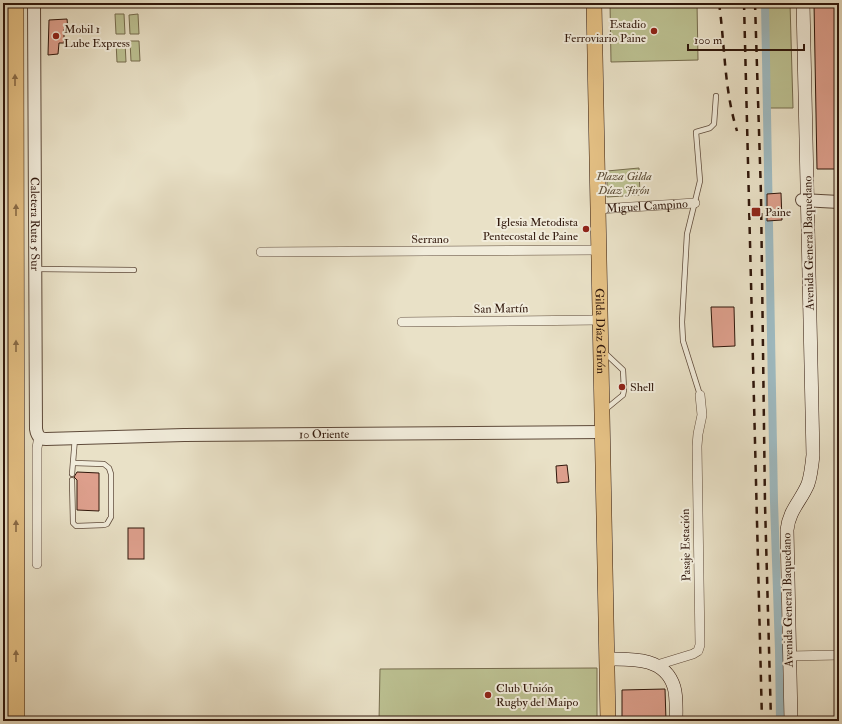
<svg xmlns="http://www.w3.org/2000/svg" width="842" height="724" viewBox="0 0 842 724" font-family="'IM FELL Double Pica',serif">
<style>
.green{fill:#bcc192;stroke:#766c4e}
.lines{fill:none;stroke-linecap:round;stroke-linejoin:round}
.canal{stroke:#9ebac1;stroke-width:8}
.building{fill:#dd9f8c;stroke:#30170b}
.service-casing{stroke:#5e4a3a;stroke-width:6}
.minor-casing{stroke:#5e4a3a;stroke-width:10}
.tertiary-casing{stroke:#5e4a3a;stroke-width:14}
.secondary-casing{stroke:#30170b;stroke-width:14}
.primary-casing{stroke:#30170b;stroke-width:16}
.motorway-casing{stroke:#30170b;stroke-width:18}
.service{stroke:#f1ecdb;stroke-width:4.5}
.minor{stroke:#f1ecdb;stroke-width:9}
.tertiary{stroke:#f1ecdb;stroke-width:12}
.secondary{stroke:#f1ecdb;stroke-width:13}
.primary{stroke:#e4c084;stroke-width:15}
.motorway{stroke:#e4c084;stroke-width:17}
.rail{stroke:#30170b;stroke-width:2.5;stroke-dasharray:7 7;stroke-linecap:butt}
.oneway{fill:#8a6c48}
.poi-dot{fill:#8f2418;stroke:#f1ecdb;stroke-width:1.5}
.labels{text-anchor:middle;dominant-baseline:central;stroke-width:4;stroke-linejoin:round;paint-order:stroke}
.poi-label{font-size:12px;fill:#30170b;stroke:#f1ecdb;text-anchor:start}
.park-label{font-size:12px;font-style:italic;fill:#5a4a34;stroke:#f1ecdb}
.street-label{font-size:12px;fill:#30170b;stroke:#f1ecdb}
</style>
<rect width="100%" height="100%" fill="#e9e1c7"/>
<filter id="stains"><feTurbulence type="fractalNoise" baseFrequency=".005" numOctaves="4"/><feColorMatrix values="0 0 0 0 .2 0 0 0 0 .09 0 0 0 0 .02 0 0 0 .5 -.17"/></filter>
<radialGradient id="worn" r=".72"><stop offset=".6" stop-color="#630" stop-opacity="0"/><stop offset="1" stop-color="#630" stop-opacity=".3"/></radialGradient>
<!-- green -->
<g class="green">
<path d="M610 3H697L698 60 611 62Z"/>
<path d="M767 3H790L793 108H768Z"/>
<path d="M115 14H124L125 34H116Z"/>
<path d="M138 14 139 34H130L129 15Z"/>
<path d="M130 41H139L140 61H131Z"/>
<path d="M116 42H125L126 62H117Z"/>
<path d="M639 168 640 195 607 197V171Z"/>
<path d="M597 668V721H379L380 669Z"/>
</g>
<g class="lines">
<!-- canal -->
<path class="canal" d="M765 3 774 502 779 650 780 721"/>
</g>
<!-- building -->
<g class="building">
<path d="M814 3H839L838 169H817Z"/>
<path d="M67 19 68 29H64V43H59L58 54 48 55 49 20Z"/>
<path d="M781 193 782 220 767 221V194Z"/>
<path d="M711 307H734L735 346 713 347Z"/>
<path d="M567 465 569 482 557 483 556 466Z"/>
<path d="M77 472 99 473V511L77 510V480L74 477Z"/>
<rect x="128" y="528" width="16" height="31"/>
<path d="M665 689 666 721H622V690Z"/>
</g>
<g class="lines">
<defs>
<g id="service">
<path d="M36 269 134 270"/>
<path d="M605 353 623 370 624 390 623 395 606 409"/>
<path d="M700 395 683 341 682 322 687 234 700 181 696 132 710 128 714 124 716 96"/>
<path d="M72 474 75 438"/>
<path d="M72 480 73 523 76 526 104 525 107 524 111 517V474L109 468 104 464 74 463"/>
</g>
<g id="minor">
<path id="s1" d="M599 209 695 203"/>
<path d="M261 252 600 250"/>
<path d="M402 322 601 320"/>
<path d="M37 564V448L39 436"/>
<path d="M789 656 839 655"/>
<path d="M657 665 693 654 698 651 700 645 697 446 698 434 702 415 700 395"/>
</g>
<g id="tertiary">
<path id="s2" d="M34 3 36 429C37 435 39 439 46 439L184 435 603 432"/>
<path d="M802 200 839 202"/>
</g>
<g id="secondary">
<path d="M607 659C632 659 665 657 674 687 677 697 676 710 676 721"/>
<path d="M791 721 787 530C789 510 801 501 808 484 811 475 812 465 813 455L803 3"/>
</g>
<g id="primary">
<path id="s3" d="M594 3 608 721"/>
</g>
<path id="motorway" d="M15 3 16 721"/>
</defs>
<!-- service casing -->
<use href="#service" class="service-casing"/>
<!-- minor casing -->
<use href="#minor" class="minor-casing"/>
<!-- tertiary casing -->
<use href="#tertiary" class="tertiary-casing"/>
<!-- secondary casing -->
<use href="#secondary" class="secondary-casing"/>
<!-- primary casing -->
<use href="#primary" class="primary-casing"/>
<!-- motorway casing -->
<use href="#motorway" class="motorway-casing"/>
<!-- service -->
<use href="#service" class="service"/>
<!-- minor -->
<use href="#minor" class="minor"/>
<!-- tertiary -->
<use href="#tertiary" class="tertiary"/>
<!-- secondary -->
<use href="#secondary" class="secondary"/>
<!-- primary -->
<use href="#primary" class="primary"/>
<!-- motorway -->
<use href="#motorway" class="motorway"/>
<!-- rail -->
<g class="rail">
<path d="M719 3C725 46 724 89 737 131"/>
<path d="M744 3 762 721"/>
<path d="M755 3 761 195 765 504 771 721"/>
</g>
</g>
<!-- one-way arrows -->
<defs><path id="oneway-solid" d="M-6-.8H1V-3.2L6.5 0L1 3.2V.8H-6Z"/></defs>
<g class="oneway">
<use href="#oneway-solid" transform="translate(15 80) rotate(-90)"/>
<use href="#oneway-solid" transform="translate(16 210) rotate(-90)"/>
<use href="#oneway-solid" transform="translate(16 346) rotate(-90)"/>
<use href="#oneway-solid" transform="translate(16 526) rotate(-90)"/>
<use href="#oneway-solid" transform="translate(16 656) rotate(-90)"/>
</g>
<!-- markers -->
<g class="poi-dot">
<circle cx="654" cy="31" r="4"/>
<circle cx="56" cy="36" r="4"/>
<rect x="751" y="207" width="10" height="10" rx="2"/>
<circle cx="586" cy="229" r="4"/>
<circle cx="622" cy="387" r="4"/>
<circle cx="488" cy="695" r="4"/>
</g>
<g class="labels">
<!-- poi labels -->
<g class="poi-label">
<text x="646" y="24" text-anchor="end">Estadio<tspan x="646" dy="14">Ferroviario Paine</tspan></text>
<text x="64" y="29">Mobil 1<tspan x="64" dy="14">Lube Express</tspan></text>
<text x="765" y="212">Paine</text>
<text x="578" y="222" text-anchor="end">Iglesia Metodista<tspan x="578" dy="14">Pentecostal de Paine</tspan></text>
<text x="630" y="387">Shell</text>
<text x="496" y="688">Club Unión<tspan x="496" dy="14">Rugby del Maipo</tspan></text>
</g>
<!-- park labels -->
<g class="park-label">
<text x="624" y="176">Plaza Gilda<tspan x="624" dy="14">Díaz Jirón</tspan></text>
</g>
<!-- street labels -->
<g class="street-label">
<text stroke="none"><textPath href="#s1" startOffset="48">Miguel Campino</textPath></text>
<text stroke="none"><textPath href="#s2" startOffset="221">Caletera Ruta 5 Sur</textPath></text>
<text x="430" y="239">Serrano</text>
<text transform="translate(809 243) rotate(-91)">Avenida General Baquedano</text>
<text transform="translate(501 309) rotate(-1)">San Martín</text>
<text stroke="none"><textPath href="#s3" startOffset="328">Gilda Díaz Girón</textPath></text>
<text stroke="none"><textPath href="#s2" startOffset="720">10 Oriente</textPath></text>
<text transform="translate(686 545) rotate(-91)">Pasaje Estación</text>
<text transform="translate(788 600) rotate(-91)">Avenida General Baquedano</text>
</g>
</g>
<!-- margin -->
<rect width="842" height="724" fill="none" stroke="#e9e1c7" stroke-width="16"/>
<rect x="4" y="4" width="834" height="716" fill="none" stroke="#30170b" stroke-width="2"/>
<rect x="8" y="8" width="826" height="708" fill="none" stroke="#30170b"/>
<!-- scale -->
<path d="M688 44v6h116v-6" fill="none" stroke="#30170b" stroke-width="2"/>
<text x="694" y="44" font-size="12" fill="#30170b" stroke="#f1ecdb" stroke-width="3" paint-order="stroke">100 m</text>
<rect width="100%" height="100%" filter="url(#stains)"/>
<rect width="100%" height="100%" fill="url(#worn)"/>
</svg>
